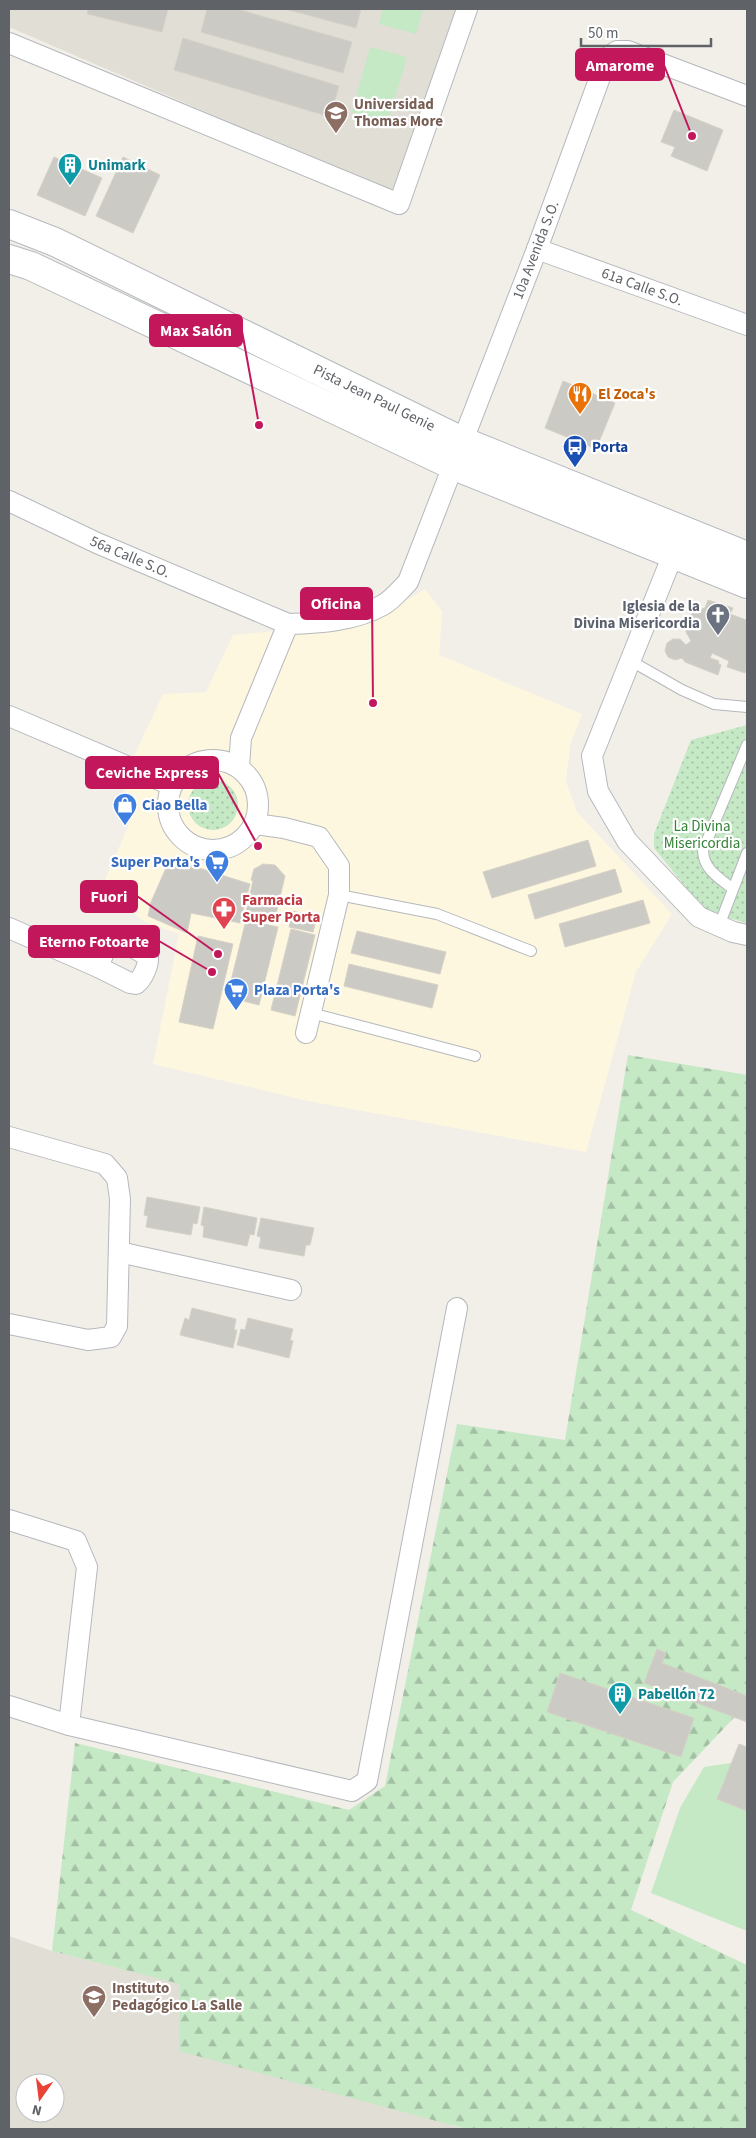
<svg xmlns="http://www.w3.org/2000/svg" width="756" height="2138" viewBox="0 0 756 2138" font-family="'Source Sans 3',sans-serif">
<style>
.commercial{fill:#fef7e0}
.education{fill:#e1ded6;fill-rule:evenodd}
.grass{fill:#c5e8c5}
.forest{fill:url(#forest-firs)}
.park{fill:url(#park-dots)}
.building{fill:#cccac5;stroke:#d6d1c6}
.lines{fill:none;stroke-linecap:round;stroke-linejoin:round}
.lane-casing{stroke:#b5b8bc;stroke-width:12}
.street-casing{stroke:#b5b8bc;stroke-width:22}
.secondary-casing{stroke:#b6babf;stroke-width:30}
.lane{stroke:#fff;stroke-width:10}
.street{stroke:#fff;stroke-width:20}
.secondary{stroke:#fff;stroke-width:28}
.labels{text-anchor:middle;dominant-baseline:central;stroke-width:4.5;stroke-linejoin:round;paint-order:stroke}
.education-label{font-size:15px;font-weight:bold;fill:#785e54;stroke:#fff;text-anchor:start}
.culture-label{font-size:15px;font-weight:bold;fill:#0d838f;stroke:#fff;text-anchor:start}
.street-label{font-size:15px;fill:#5f6368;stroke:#fff}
.food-label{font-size:15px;font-weight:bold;fill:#c56008;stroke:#fff;text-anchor:start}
.transit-label{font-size:15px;font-weight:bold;fill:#164399;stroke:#fff;text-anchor:start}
.worship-label{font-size:15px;font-weight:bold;fill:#5b616d;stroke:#fff;text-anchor:end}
.shop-label{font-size:15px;font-weight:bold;fill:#366cbe;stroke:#fff;text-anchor:start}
.park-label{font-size:15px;fill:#348238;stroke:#fff}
.health-label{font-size:15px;font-weight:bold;fill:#be3a42;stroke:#fff;text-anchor:start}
.leader{fill:none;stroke:#c2185b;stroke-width:2}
.callout-dot{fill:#c2185b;stroke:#fff;stroke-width:2}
.callout{fill:#c2185b;stroke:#c2185b;stroke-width:2}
.callout-label{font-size:16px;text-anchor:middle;font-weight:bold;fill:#fff}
</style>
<defs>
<pattern id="forest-firs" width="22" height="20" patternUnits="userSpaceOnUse" patternTransform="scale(1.25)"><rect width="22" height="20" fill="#c5e8c5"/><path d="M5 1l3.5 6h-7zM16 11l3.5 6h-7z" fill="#a3c0a4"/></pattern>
<pattern id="park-dots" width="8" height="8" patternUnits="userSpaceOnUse" patternTransform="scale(1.25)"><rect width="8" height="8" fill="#c5e8c5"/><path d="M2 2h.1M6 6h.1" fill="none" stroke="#a3c0a4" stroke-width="1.8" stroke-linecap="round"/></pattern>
</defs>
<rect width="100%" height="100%" fill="#f1efe8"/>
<!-- commercial -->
<path class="commercial" d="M425 589 442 611 439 655 582 714 570 745 566 782 577 812 672 914 636 972 586 1152 308 1101 153 1064 179 934 145 922 102 887 135 810 121 784 163 694 206 692 233 635 373 621Z"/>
<!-- education -->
<g class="education">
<path d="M9 9H456L396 194 9 27Z"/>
<path d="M9 1936 52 1951 181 1984 453 2126 466 2129H9ZM25 2083H55V2113H25Z"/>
</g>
<!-- grass -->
<g class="grass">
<path d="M383 9H423L416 34 379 24Z"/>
<path d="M370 47 407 57 388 122 352 112Z"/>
<path d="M744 1761 747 1762V1931L651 1893 680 1808 704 1767Z"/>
</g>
<!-- forest -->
<path class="forest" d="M628 1055 747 1075V1704L673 1782 631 1910 747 1965V2129H466L179 2051 180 1984 52 1951 75 1743 349 1810 385 1786 457 1424 565 1440Z"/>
<!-- park -->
<g class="park">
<path d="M747 725V923L710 913 684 885 654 848V834L691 740Z"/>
<circle cx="213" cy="805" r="25"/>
</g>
<!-- building -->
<g class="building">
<path d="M88 9H168L162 32 87 14Z"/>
<path d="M207 9H237L352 42 343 73 201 32Z"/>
<path d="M285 9H361L356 28Z"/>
<path d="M183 38 339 86 330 117 174 70Z"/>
<path d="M674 110 723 130 707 171 671 156 675 147 661 142Z"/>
<path d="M54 157 102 178 85 216 37 195Z"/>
<path d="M123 157 160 175 133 233 96 216Z"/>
<path d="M563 381 615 403 596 449 545 428Z"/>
<path d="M708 600 733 608 730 614 746 620 747 617V668L745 673 727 667 729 661 712 653 710 658 719 661 718 663 721 665 718 675 685 662 682 658 675 660 668 657 665 651 667 643 673 639H680L686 645 691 641 686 632 685 624 689 616 695 611 705 608Z"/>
<path d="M588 840 596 866 492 898 483 872Z"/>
<path d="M170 859 250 884 240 923 191 913 187 933 148 916 151 902Z"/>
<path d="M263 864 275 865 285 876 274 923 245 916 253 881 251 880 254 869Z"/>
<path d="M615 869 622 892 535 919 528 895Z"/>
<path d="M643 900 650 923 565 947 559 924Z"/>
<path d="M293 911 317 917 313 932 289 927Z"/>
<path d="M246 920 278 927 259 1005 227 997Z"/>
<path d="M291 929 315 935 295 1016 271 1010Z"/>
<path d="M357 931 446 952 440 974 351 953Z"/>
<path d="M198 936 233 944 213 1029 179 1022Z"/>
<path d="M349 964 438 985 432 1008 344 986Z"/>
<path d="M147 1197 200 1207 197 1224 193 1223 191 1235 146 1227 148 1216 144 1215Z"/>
<path d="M204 1207 257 1218 254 1235 250 1234 247 1246 203 1237 204 1226 201 1225Z"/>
<path d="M261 1218 314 1228 310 1245H306L304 1256 259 1248 261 1237 257 1236Z"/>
<path d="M192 1308 236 1319 234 1330H237L233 1348 180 1335 185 1318 189 1320Z"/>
<path d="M248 1318 293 1329 290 1340 293 1341 289 1358 237 1345 241 1329 245 1330Z"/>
<path d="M657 1649 666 1653 662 1663 747 1696V1722L644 1683Z"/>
<path d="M560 1673 694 1718 681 1757 547 1712Z"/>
<path d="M739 1744 747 1747V1811L717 1799Z"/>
</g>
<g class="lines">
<defs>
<g id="lane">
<path d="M631 661 682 690 714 704 747 707"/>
<path d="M732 888C719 878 703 869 703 850L747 745"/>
<path d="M339 895 437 914 531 951"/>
<path d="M719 926 747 853"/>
<path d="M311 1013 475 1056"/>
</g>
<g id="street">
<path d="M9 43 399 204 467 9"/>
<path d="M537 249 747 325"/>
<path d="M9 501 97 543 288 624C320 623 355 621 383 605 392 600 401 589 408 582L537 249 607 58 617 51H628L747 96"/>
<path d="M678 542 592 756 598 791 627 841 699 917 733 932 747 935"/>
<path d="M9 716 171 785"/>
<circle cx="213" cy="805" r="45"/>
<path d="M239 767 241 738 288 624"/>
<path d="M254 824 284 828 319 837 339 866V895L306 1033"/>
<path d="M9 928 98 967"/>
<path d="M112 939H119L148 956C149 965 143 978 136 984L130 983 98 967 108 943Z"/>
<path d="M9 1137 105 1164 117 1178 120 1199 117 1326 111 1337 88 1340 9 1324"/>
<path d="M119 1252 291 1290"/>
<path d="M9 1520 76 1541 87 1567 69 1725 352 1791 367 1781 457 1308"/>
<path d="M9 1706 69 1725"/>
</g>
<g id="secondary">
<path d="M9 224 55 242 462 441 747 556"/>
<path d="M9 259 31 266 452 465 747 584"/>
</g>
</defs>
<!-- lane casing -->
<use href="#lane" class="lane-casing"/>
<!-- street casing -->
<use href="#street" class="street-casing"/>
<!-- secondary casing -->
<use href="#secondary" class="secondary-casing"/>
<!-- lane -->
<use href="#lane" class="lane"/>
<!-- street -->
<use href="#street" class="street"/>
<!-- secondary -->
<use href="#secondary" class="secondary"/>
</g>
<!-- icons -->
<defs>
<symbol id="university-pin" viewBox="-11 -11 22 30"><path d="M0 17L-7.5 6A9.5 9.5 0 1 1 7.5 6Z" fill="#8d6e63" stroke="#fff"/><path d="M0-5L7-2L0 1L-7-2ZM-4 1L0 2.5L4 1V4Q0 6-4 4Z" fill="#fff"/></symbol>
<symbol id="building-pin" viewBox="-11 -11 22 30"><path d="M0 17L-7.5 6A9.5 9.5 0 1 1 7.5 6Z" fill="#0f9aa8" stroke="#fff"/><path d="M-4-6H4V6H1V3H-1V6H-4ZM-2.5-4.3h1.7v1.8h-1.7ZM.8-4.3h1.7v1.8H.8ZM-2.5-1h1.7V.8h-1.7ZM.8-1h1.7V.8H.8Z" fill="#fff"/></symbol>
<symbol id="restaurant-pin" viewBox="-11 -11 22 30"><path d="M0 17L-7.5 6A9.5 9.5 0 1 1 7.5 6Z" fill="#e8710a" stroke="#fff"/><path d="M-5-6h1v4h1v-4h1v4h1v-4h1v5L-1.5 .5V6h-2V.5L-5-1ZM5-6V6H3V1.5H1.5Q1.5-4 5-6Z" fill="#fff"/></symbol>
<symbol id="bus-pin" viewBox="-11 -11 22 30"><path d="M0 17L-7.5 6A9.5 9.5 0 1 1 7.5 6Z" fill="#1a4fb4" stroke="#fff"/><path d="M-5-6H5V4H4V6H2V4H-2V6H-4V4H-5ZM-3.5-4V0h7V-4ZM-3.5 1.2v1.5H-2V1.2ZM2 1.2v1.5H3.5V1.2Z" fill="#fff"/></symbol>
<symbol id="church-pin" viewBox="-11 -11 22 30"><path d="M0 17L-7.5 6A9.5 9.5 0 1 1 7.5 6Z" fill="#6b7280" stroke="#fff"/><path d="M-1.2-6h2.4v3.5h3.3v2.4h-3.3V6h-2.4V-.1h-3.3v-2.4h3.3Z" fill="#fff"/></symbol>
<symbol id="shop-pin" viewBox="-11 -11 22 30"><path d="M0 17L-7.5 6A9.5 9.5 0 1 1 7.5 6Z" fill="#3f7fe0" stroke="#fff"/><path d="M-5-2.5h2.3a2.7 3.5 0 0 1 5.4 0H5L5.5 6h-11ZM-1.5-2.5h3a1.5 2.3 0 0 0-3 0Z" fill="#fff"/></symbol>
<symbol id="supermarket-pin" viewBox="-11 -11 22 30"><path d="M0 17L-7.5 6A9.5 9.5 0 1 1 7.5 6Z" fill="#3f7fe0" stroke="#fff"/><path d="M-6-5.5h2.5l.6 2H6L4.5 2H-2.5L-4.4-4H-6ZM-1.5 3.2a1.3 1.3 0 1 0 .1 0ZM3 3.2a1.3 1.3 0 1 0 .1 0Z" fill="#fff"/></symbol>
<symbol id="pharmacy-pin" viewBox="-11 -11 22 30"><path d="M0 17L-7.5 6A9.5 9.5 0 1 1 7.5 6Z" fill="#e0444e" stroke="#fff"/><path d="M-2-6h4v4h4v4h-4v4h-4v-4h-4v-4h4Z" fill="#fff"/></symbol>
<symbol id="school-pin" viewBox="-11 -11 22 30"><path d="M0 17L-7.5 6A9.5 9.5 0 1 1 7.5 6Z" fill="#8d6e63" stroke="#fff"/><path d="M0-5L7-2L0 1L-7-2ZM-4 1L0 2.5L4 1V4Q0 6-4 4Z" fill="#fff"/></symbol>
</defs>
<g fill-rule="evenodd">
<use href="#university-pin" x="322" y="99" width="28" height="38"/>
<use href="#building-pin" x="56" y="151" width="28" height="38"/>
<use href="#restaurant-pin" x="566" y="380" width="28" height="38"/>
<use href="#bus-pin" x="561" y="433" width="28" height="38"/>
<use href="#church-pin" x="704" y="601" width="28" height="38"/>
<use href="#shop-pin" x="111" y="791" width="28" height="38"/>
<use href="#supermarket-pin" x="203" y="848" width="28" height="38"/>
<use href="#pharmacy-pin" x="210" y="895" width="28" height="38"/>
<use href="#supermarket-pin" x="222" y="976" width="28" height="38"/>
<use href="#building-pin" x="606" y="1680" width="28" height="38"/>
<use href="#school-pin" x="80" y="1983" width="28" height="38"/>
</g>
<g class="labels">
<!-- education labels -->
<g class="education-label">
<text x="354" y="104">Universidad<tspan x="354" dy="17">Thomas More</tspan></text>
<text x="112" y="1988">Instituto<tspan x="112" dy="17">Pedagógico La Salle</tspan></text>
</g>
<!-- culture labels -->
<g class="culture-label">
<text x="88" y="165">Unimark</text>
<text x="638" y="1694">Pabellón 72</text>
</g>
<!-- street labels -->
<g class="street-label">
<text transform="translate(536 250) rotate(-69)">10a Avenida S.O.</text>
<text transform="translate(642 287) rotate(20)">61a Calle S.O.</text>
<text transform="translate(374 398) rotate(26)">Pista Jean Paul Genie</text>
<text transform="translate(130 557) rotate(23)">56a Calle S.O.</text>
</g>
<!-- food labels -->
<g class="food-label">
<text x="598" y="394">El Zoca's</text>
</g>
<!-- transit labels -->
<g class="transit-label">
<text x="592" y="447">Porta</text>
</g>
<!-- worship labels -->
<g class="worship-label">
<text x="700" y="606">Iglesia de la<tspan x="700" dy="17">Divina Misericordia</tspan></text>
</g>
<!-- shop labels -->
<g class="shop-label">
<text x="142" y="805">Ciao Bella</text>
<text x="200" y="862" text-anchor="end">Super Porta's</text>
<text x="254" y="990">Plaza Porta's</text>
</g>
<!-- park labels -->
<g class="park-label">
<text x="702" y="826">La Divina<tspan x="702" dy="17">Misericordia</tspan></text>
</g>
<!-- health labels -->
<g class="health-label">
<text x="242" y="900">Farmacia<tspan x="242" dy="17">Super Porta</tspan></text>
</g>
</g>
<!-- callouts -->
<path class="leader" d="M692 136L664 65M259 425L242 331M373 703L372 603M258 846L218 773M218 954L137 896M212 972L159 941"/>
<g class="callout-dot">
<circle cx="692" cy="136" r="5"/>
<circle cx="259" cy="425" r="5"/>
<circle cx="373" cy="703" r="5"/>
<circle cx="258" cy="846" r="5"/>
<circle cx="218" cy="954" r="5"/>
<circle cx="212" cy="972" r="5"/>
</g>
<g class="callout">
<rect x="576" y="49" width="88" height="31" rx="5"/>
<rect x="150" y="315" width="92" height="31" rx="5"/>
<rect x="301" y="588" width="71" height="31" rx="5"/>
<rect x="86" y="757" width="132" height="31" rx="5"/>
<rect x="81" y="881" width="56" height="31" rx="5"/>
<rect x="29" y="926" width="130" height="31" rx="5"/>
</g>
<g class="callout-label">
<text x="620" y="71">Amarome</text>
<text x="196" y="336">Max Salón</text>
<text x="336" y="609">Oficina</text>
<text x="152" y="778">Ceviche Express</text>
<text x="109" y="902">Fuori</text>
<text x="94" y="947">Eterno Fotoarte</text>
</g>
<!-- border -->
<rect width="756" height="2138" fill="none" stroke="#5f6368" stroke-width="20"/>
<!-- north arrow -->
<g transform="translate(40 2098) rotate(194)"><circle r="24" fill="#ffffff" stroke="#bfc1c3"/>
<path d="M0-4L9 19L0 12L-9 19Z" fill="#ea4335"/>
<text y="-8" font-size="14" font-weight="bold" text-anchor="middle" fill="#5f6368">N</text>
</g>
<!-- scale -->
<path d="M581 38v8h130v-8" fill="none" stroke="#5f6368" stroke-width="2.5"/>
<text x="588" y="38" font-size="15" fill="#5f6368" stroke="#ffffff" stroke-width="4" paint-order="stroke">50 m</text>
</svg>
